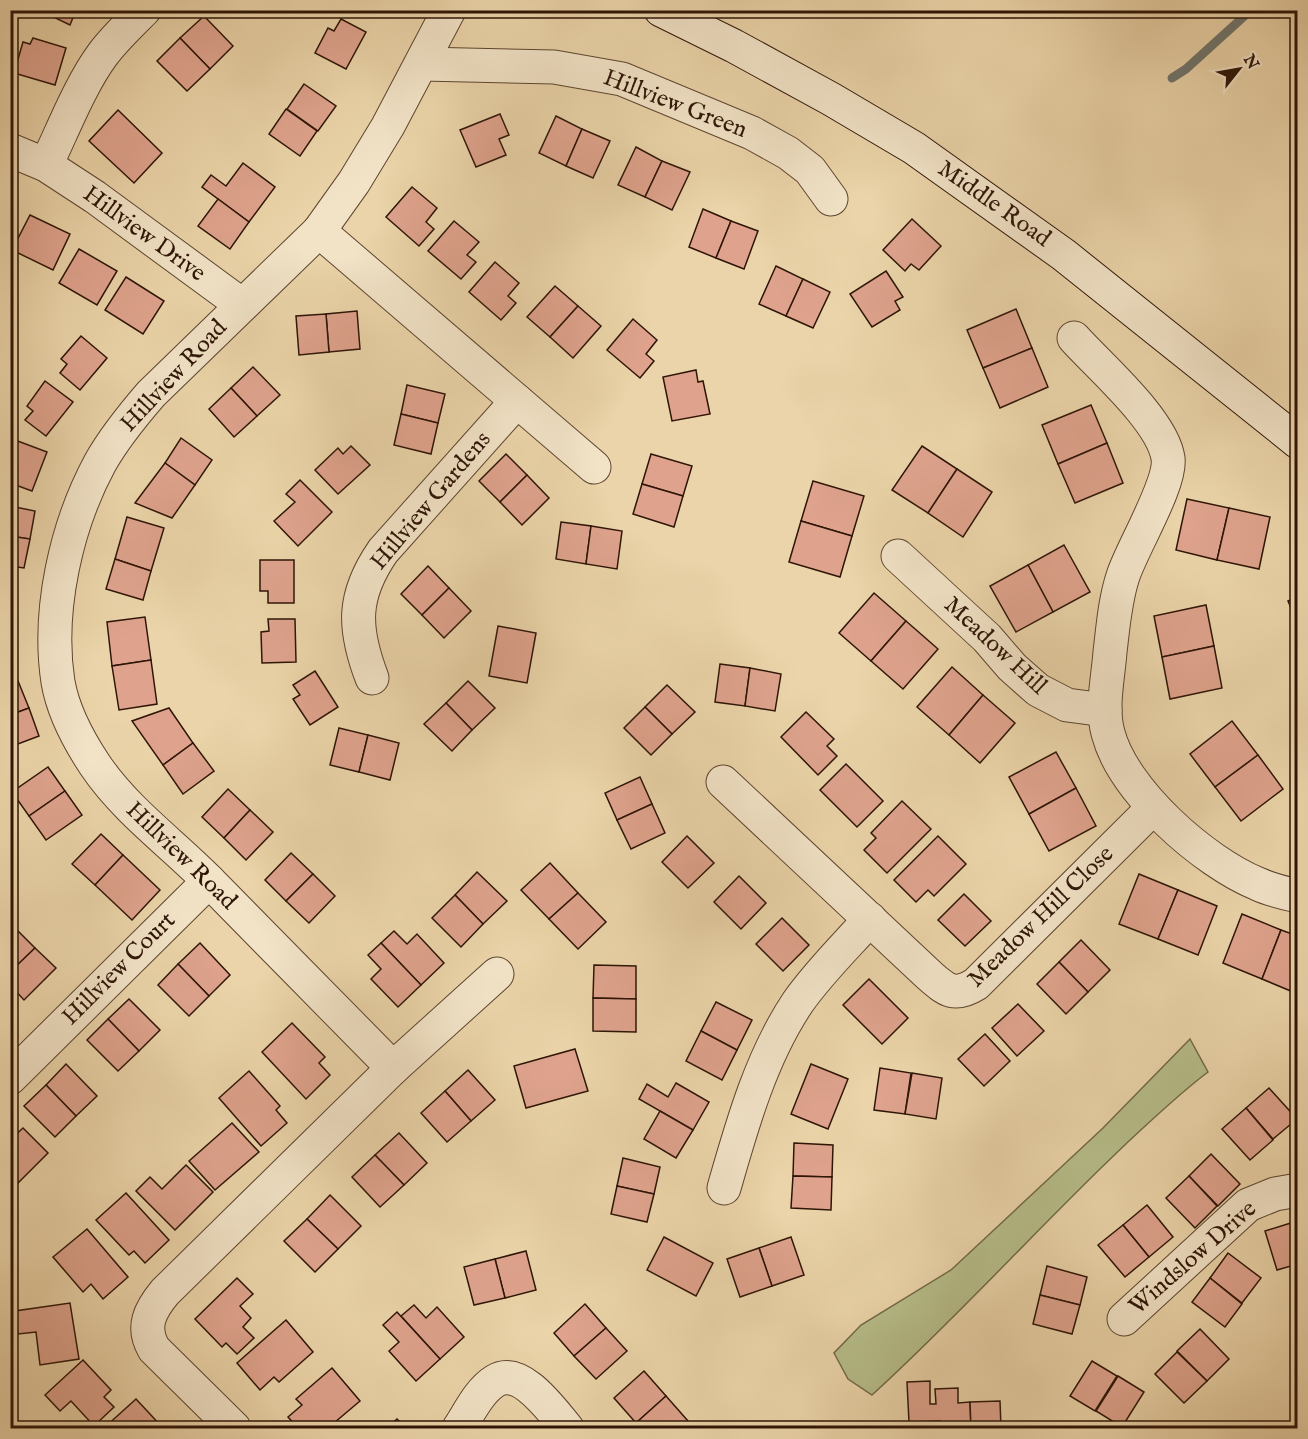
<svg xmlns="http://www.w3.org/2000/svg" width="1308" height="1439" viewBox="0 0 1308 1439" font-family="'IM FELL English',serif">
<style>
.green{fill:#b6bd89;stroke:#726948;stroke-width:1.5}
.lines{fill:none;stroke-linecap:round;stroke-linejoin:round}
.stream{stroke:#70766e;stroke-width:9}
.building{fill:#dfa38d;stroke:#2e1507;stroke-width:1.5}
.street-casing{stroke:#5d4530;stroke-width:35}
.secondary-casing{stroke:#2e1507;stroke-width:35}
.street{stroke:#f2e3c7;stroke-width:33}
.secondary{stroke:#f2e3c7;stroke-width:33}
.labels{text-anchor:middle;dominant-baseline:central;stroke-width:4.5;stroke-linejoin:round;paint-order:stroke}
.street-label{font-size:24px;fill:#2e1507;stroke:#f2e3c7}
</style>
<rect width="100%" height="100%" fill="#ebd4a9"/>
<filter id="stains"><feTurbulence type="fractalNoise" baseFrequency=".00333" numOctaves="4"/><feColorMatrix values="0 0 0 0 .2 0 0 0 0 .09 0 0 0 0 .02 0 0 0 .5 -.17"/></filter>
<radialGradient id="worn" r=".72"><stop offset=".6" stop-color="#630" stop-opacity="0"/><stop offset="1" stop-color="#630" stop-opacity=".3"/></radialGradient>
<!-- green -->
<path class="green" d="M1190 1039 1208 1072C1180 1093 1155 1117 1129 1141 1041 1224 961 1314 872 1395L848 1379 834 1353 861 1325 951 1270 1103 1128Z"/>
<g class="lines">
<!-- stream -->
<path class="stream" d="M1172 78 1186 69 1251 10"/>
</g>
<!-- building -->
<g class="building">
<path d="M39 10H76L70 25Z"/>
<path d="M204 16 233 46 210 69 180 38Z"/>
<path d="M341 19 366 32 346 69 315 53 328 28 334 31Z"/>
<path d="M33 38 66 48 55 85 14 73 23 42 30 44Z"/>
<path d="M180 38 210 69 187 91 157 61Z"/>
<path d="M304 84 336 106 318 131 287 109Z"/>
<path d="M286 109 317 131 300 156 269 134Z"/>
<path d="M118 110 162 153 134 183 89 141Z"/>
<path d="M500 114 509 135 499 139 506 155 476 167 460 130Z"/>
<path d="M556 116 582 129 566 166 539 153Z"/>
<path d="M582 129 610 141 593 178 566 166Z"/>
<path d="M636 147 662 161 645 197 618 185Z"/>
<path d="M662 161 690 172 672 210 645 197Z"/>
<path d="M243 163 275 187 249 222 202 187 211 175 226 186Z"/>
<path d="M412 187 437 208 426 222 434 229 419 246 386 217Z"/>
<path d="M218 199 249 222 230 249 198 226Z"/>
<path d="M703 209 731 221 716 258 689 247Z"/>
<path d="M30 215 70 234 53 270 12 250Z"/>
<path d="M912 219 941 246 919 270 911 264 905 271 883 250Z"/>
<path d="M454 221 479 242 467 255 476 262 461 279 428 251Z"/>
<path d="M731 221 758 231 744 269 716 258Z"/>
<path d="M79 249 117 271 97 305 59 283Z"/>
<path d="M495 262 519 283 508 296 516 303 501 320 469 292Z"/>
<path d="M776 266 803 279 786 316 759 304Z"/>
<path d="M886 271 903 297 895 301 900 310 872 327 850 294Z"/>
<path d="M126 277 164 301 143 334 105 310Z"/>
<path d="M803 279 830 292 813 328 786 316Z"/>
<path d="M555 286 578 306 550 337 527 317Z"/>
<path d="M578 306 601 326 573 358 550 337Z"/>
<path d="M1016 309 1032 348 983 368 967 330Z"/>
<path d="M357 311 360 349 329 352 326 314Z"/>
<path d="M326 314 329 352 299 355 296 316Z"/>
<path d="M633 319 657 340 646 354 654 361 640 378 607 350Z"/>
<path d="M81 336 107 358 80 390 60 373 67 364 61 359Z"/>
<path d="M1032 348 1048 387 1000 408 983 368Z"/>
<path d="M253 367 280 395 257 416 231 388Z"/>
<path d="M696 370 698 382 703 381 710 414 672 421 663 377Z"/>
<path d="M45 381 73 402 46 436 25 420 33 411 27 406Z"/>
<path d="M407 385 445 394 438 423 401 414Z"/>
<path d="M231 388 257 416 234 437 209 409Z"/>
<path d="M1091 405 1107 443 1058 464 1042 425Z"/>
<path d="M401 414 438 423 431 454 394 445Z"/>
<path d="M181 438 212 460 195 485 165 463Z"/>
<path d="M15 440 47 452 32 491 10 483V452Z"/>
<path d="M1107 443 1123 483 1075 503 1058 464Z"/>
<path d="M351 446 370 465 338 494 315 470 338 448 343 454Z"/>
<path d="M922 446 957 469 928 513 892 490Z"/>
<path d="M506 454 527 475 500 502 479 481Z"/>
<path d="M651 454 692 466 683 496 642 484Z"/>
<path d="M165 463 195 485 172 518 135 503Z"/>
<path d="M957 469 992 492 963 537 928 513Z"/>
<path d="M527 475 549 498 522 525 500 502Z"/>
<path d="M300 480 332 512 298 546 274 521 295 502 286 494Z"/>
<path d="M813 481 864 496 852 536 801 521Z"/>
<path d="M642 484 683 496 674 527 633 514Z"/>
<path d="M1187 499 1229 508 1217 560 1176 550Z"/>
<path d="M10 506 35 511 30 539 10 536Z"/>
<path d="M1229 508 1270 517 1259 569 1217 560Z"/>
<path d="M127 517 164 528 151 571 115 559Z"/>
<path d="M801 521 852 536 840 577 789 562Z"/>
<path d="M561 522 591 526 586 564 556 559Z"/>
<path d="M591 526 622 531 617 569 586 564Z"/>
<path d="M10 536 30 539 24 568 10 566Z"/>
<path d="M1064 545 1090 592 1053 612 1028 565Z"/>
<path d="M115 559 151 571 143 600 106 589Z"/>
<path d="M260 560H294V603H268V591H260Z"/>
<path d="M1028 565 1053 612 1016 632 990 586Z"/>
<path d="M428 566 449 588 422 615 401 594Z"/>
<path d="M449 588 471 611 444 638 422 615Z"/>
<path d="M874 593 906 621 871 661 839 633Z"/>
<path d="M1298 597V624L1288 601Z"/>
<path d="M1206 605 1214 646 1162 657 1154 616Z"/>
<path d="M145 617 151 660 112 666 107 622Z"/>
<path d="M268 619H295L296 662 262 663 261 632 269 631Z"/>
<path d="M906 621 938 649 903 689 871 661Z"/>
<path d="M10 623H14L15 652H10Z"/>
<path d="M498 626 536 633 527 683 489 676Z"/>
<path d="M1214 646 1222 688 1170 699 1162 657Z"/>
<path d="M151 660 157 704 119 710 112 666Z"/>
<path d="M720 664 750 668 745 706 715 702Z"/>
<path d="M952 667 983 695 949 735 917 707Z"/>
<path d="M750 668 781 674 775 711 745 706Z"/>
<path d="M315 671 338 707 310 725 293 699 300 695 293 685Z"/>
<path d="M18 681 29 708 10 715V684Z"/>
<path d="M468 681 495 708 472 730 446 703Z"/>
<path d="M667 685 695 712 672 734 645 707Z"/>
<path d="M983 695 1015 723 980 763 949 735Z"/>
<path d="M446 703 472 730 452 751 424 724Z"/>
<path d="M645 707 672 734 651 755 624 728Z"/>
<path d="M29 708 39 736 10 747V715Z"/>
<path d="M169 708 193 743 163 765 132 721Z"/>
<path d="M806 712 834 739 827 746 837 756 818 775 781 737Z"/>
<path d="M1232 721 1258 755 1215 787 1190 754Z"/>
<path d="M339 728 368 735 359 772 330 765Z"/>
<path d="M368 735 399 743 390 780 359 772Z"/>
<path d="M193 743 214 771 183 794 163 765Z"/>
<path d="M1056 752 1076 788 1029 814 1009 777Z"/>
<path d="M1258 755 1283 789 1241 821 1215 787Z"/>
<path d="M846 764 883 801 857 827 820 790Z"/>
<path d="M48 767 65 791 29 816 12 792Z"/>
<path d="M640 777 652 804 617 820 605 793Z"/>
<path d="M1076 788 1096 826 1049 851 1029 814Z"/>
<path d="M228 789 250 810 224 838 202 817Z"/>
<path d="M65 791 82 815 46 840 29 816Z"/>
<path d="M902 801 931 829 887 873 864 850 876 838 871 833Z"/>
<path d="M652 804 665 833 631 849 617 820Z"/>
<path d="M250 810 273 832 246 860 224 838Z"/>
<path d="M101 834 123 855 95 885 72 864Z"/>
<path d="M687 836 714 863 688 888 662 862Z"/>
<path d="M938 836 966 864 934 896 928 890 916 902 894 880Z"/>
<path d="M291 853 313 874 286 901 265 880Z"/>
<path d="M123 855 160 890 132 920 95 885Z"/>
<path d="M550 863 578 893 549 919 521 890Z"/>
<path d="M477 872 507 901 483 924 455 895Z"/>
<path d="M313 874 335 896 309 923 286 901Z"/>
<path d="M1139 874 1178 890 1158 939 1119 924Z"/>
<path d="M739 876 766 903 741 929 714 902Z"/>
<path d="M1178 890 1217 906 1198 955 1158 939Z"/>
<path d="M578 893 606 922 578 949 549 919Z"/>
<path d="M964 894 991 921 965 946 938 920Z"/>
<path d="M455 895 483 924 461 947 432 918Z"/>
<path d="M1242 914 1281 930 1262 979 1223 963Z"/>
<path d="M782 918 809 945 783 971 756 944Z"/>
<path d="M14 927 35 948 10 972V930Z"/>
<path d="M1281 930 1298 936V994L1262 979Z"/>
<path d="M394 931 407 944 417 934 444 963 421 985 381 943Z"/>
<path d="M1081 940 1110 970 1088 992 1059 962Z"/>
<path d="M200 943 230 975 209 996 178 964Z"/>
<path d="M381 943 421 985 398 1007 371 979 381 969 368 955Z"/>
<path d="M35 948 56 968 24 1000 10 985V972Z"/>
<path d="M1059 962 1088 992 1066 1014 1037 984Z"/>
<path d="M178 964 209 996 189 1016 158 985Z"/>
<path d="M594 965 636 966V999L593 998Z"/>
<path d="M869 979 908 1018 882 1044 843 1005Z"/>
<path d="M593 998 636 999V1032L593 1031Z"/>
<path d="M129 999 160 1030 139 1051 108 1019Z"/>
<path d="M716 1002 752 1020 737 1050 701 1031Z"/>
<path d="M1018 1004 1044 1031 1017 1056 992 1028Z"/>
<path d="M108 1019 139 1051 118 1071 87 1040Z"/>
<path d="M292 1023 325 1057 319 1063 330 1075 306 1099 262 1052Z"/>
<path d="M701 1031 737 1050 722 1080 686 1061Z"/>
<path d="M985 1034 1010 1061 984 1086 958 1059Z"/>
<path d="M575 1049 588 1091 526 1108 514 1066Z"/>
<path d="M66 1064 97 1096 76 1116 46 1085Z"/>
<path d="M811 1064 848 1079 828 1129 791 1114Z"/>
<path d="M880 1068 911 1073 905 1114 874 1110Z"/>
<path d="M468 1070 495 1100 471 1121 445 1091Z"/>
<path d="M249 1071 280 1106 276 1110 287 1123 261 1146 219 1098Z"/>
<path d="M912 1073 942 1078 936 1119 905 1114Z"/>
<path d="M676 1083 709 1102 693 1130 639 1099 647 1084 668 1097Z"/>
<path d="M46 1085 76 1116 55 1137 24 1106Z"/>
<path d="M1269 1088 1297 1119 1273 1139 1246 1108Z"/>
<path d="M445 1091 471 1121 447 1142 421 1113Z"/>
<path d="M1246 1108 1273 1140 1250 1160 1222 1129Z"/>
<path d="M660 1111 693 1130 676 1158 644 1139Z"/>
<path d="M232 1123 259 1152 215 1190 189 1161Z"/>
<path d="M23 1128 48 1153 16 1185 10 1180V1140Z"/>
<path d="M399 1133 427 1163 404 1185 375 1155Z"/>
<path d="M794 1143 833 1145 832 1177 793 1176Z"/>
<path d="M1211 1154 1240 1184 1218 1206 1189 1176Z"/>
<path d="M375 1155 404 1185 380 1207 352 1177Z"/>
<path d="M623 1158 660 1167 654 1194 617 1186Z"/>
<path d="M186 1165 213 1192 175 1230 136 1191 150 1177 162 1189Z"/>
<path d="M793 1176 832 1177 831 1210 791 1208Z"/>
<path d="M1189 1176 1217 1206 1195 1228 1166 1198Z"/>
<path d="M617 1186 654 1194 647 1222 611 1214Z"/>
<path d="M126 1193 169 1240 145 1263 134 1251 129 1255 96 1220Z"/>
<path d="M330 1195 361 1226 338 1249 307 1219Z"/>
<path d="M1147 1205 1173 1237 1149 1257 1123 1225Z"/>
<path d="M307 1219 338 1249 315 1272 284 1241Z"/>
<path d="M1294 1222 1298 1235V1264L1277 1270 1265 1231Z"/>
<path d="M1123 1225 1149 1257 1125 1277 1098 1245Z"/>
<path d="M87 1229 128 1277 103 1299 91 1284 83 1292 53 1257Z"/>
<path d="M664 1237 713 1263 696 1296 647 1270Z"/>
<path d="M791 1237 804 1275 772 1286 759 1248Z"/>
<path d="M759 1248 772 1286 740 1297 727 1259Z"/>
<path d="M526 1251 536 1290 505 1298 495 1259Z"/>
<path d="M1228 1253 1261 1278 1242 1303 1210 1278Z"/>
<path d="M495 1259 505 1298 474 1305 464 1267Z"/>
<path d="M1047 1266 1087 1277 1080 1305 1040 1295Z"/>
<path d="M237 1278 253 1294 240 1306 251 1318 243 1327 254 1338 237 1354 226 1343 222 1347 195 1319Z"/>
<path d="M1210 1278 1242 1304 1225 1327 1192 1302Z"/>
<path d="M1040 1295 1080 1305 1072 1334 1033 1324Z"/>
<path d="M70 1303 79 1359 40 1365 36 1332 18 1334 15 1311Z"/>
<path d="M585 1304 606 1328 574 1356 554 1333Z"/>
<path d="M414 1305 426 1318 437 1307 464 1337 440 1359 401 1316Z"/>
<path d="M397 1312 440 1359 416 1381 389 1351 399 1342 383 1325Z"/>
<path d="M286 1320 313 1352 279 1382 274 1377 260 1390 237 1363Z"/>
<path d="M606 1328 627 1351 596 1379 574 1356Z"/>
<path d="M1200 1329 1229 1359 1207 1381 1177 1351Z"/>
<path d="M1177 1352 1207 1381 1184 1403 1155 1374Z"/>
<path d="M83 1360 111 1390 104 1397 114 1407 94 1426 71 1401 60 1411 45 1395Z"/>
<path d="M1092 1361 1117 1376 1095 1411 1070 1396Z"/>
<path d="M332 1368 360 1401 328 1428H298L288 1417 302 1405 296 1399Z"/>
<path d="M644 1371 666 1396 636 1423 614 1398Z"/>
<path d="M1118 1376 1144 1392 1122 1427 1096 1411Z"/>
<path d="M930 1381V1404H936L935 1389 958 1388V1403L970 1402 971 1428H940V1421L909 1422 907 1382Z"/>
<path d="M666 1396 688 1421 680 1428H641L636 1423Z"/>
<path d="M136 1399 163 1428H104Z"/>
<path d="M1000 1401 1001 1428H971L970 1402Z"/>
<path d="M397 1419 406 1428H387Z"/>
</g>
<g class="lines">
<defs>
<g id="street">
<path d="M422 64 554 67 622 79 752 133 788 153 810 170 831 199"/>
<path d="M10 150 46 165 95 197 242 305"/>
<path d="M46 165C63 130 80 85 103 54 115 38 130 24 144 10"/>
<path d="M319 231 594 467"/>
<path d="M1074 338C1100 367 1162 420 1168 458 1172 483 1132 548 1123 576 1115 600 1113 627 1110 652 1108 679 1101 707 1108 733 1123 791 1204 862 1258 884 1271 890 1284 893 1298 896"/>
<path d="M898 556 987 638 1012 667 1038 690 1067 705 1105 710"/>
<path d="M372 678C353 628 352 596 383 551L517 401"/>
<path d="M723 782 930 976C947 991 955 997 976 984L1153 808"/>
<path d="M393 1068C333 1007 272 945 212 884 173 844 126 811 95 765 79 741 63 711 58 682 47 611 66 526 100 463 114 438 132 416 151 394L319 231 354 182 388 126 449 10"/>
<path d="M10 1078 209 881"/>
<path d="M724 1188C742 1125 761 1057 798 1002 819 972 846 946 870 919"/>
<path d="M1124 1319 1248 1205 1275 1194 1298 1190"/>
<path d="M234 1428 154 1349C141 1327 150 1310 165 1292L393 1068 497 974"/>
<path d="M459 1428C469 1413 479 1391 495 1381 521 1365 553 1412 567 1428"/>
</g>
<path id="secondary" d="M661 10 734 46 831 99 914 148 1064 255 1298 442"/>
</defs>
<!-- street casing -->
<use href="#street" class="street-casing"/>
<!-- secondary casing -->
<use href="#secondary" class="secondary-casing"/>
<!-- street -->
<use href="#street" class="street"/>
<!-- secondary -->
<use href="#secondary" class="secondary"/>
</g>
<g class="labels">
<!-- street labels -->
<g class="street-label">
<text transform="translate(675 104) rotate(21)">Hillview Green</text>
<text transform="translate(994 204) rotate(35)">Middle Road</text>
<text transform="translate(144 234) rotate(36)">Hillview Drive</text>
<text transform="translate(174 376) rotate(-47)">Hillview Road</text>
<text transform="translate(431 501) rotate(-50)">Hillview Gardens</text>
<text transform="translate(995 646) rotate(43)">Meadow Hill</text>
<text transform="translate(181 856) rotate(44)">Hillview Road</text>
<text transform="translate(1041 917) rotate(-44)">Meadow Hill Close</text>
<text transform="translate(119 969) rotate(-45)">Hillview Court</text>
<text transform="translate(1193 1258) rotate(-41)">Windslow Drive</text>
</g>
</g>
<!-- margin -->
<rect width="1308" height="1439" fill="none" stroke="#ebd4a9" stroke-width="36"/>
<rect x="12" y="12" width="1284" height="1415" fill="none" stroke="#2e1507" stroke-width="3"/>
<rect x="18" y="18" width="1272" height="1403" fill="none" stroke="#2e1507" stroke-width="1.5"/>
<!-- north arrow -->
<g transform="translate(1239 69) rotate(59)" stroke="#f2e3c7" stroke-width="4.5" paint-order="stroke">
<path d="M0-4.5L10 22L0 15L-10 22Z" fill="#2e1507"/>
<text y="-9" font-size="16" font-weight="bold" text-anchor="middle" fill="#2e1507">N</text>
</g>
<rect width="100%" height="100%" filter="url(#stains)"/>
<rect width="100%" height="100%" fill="url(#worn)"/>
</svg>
